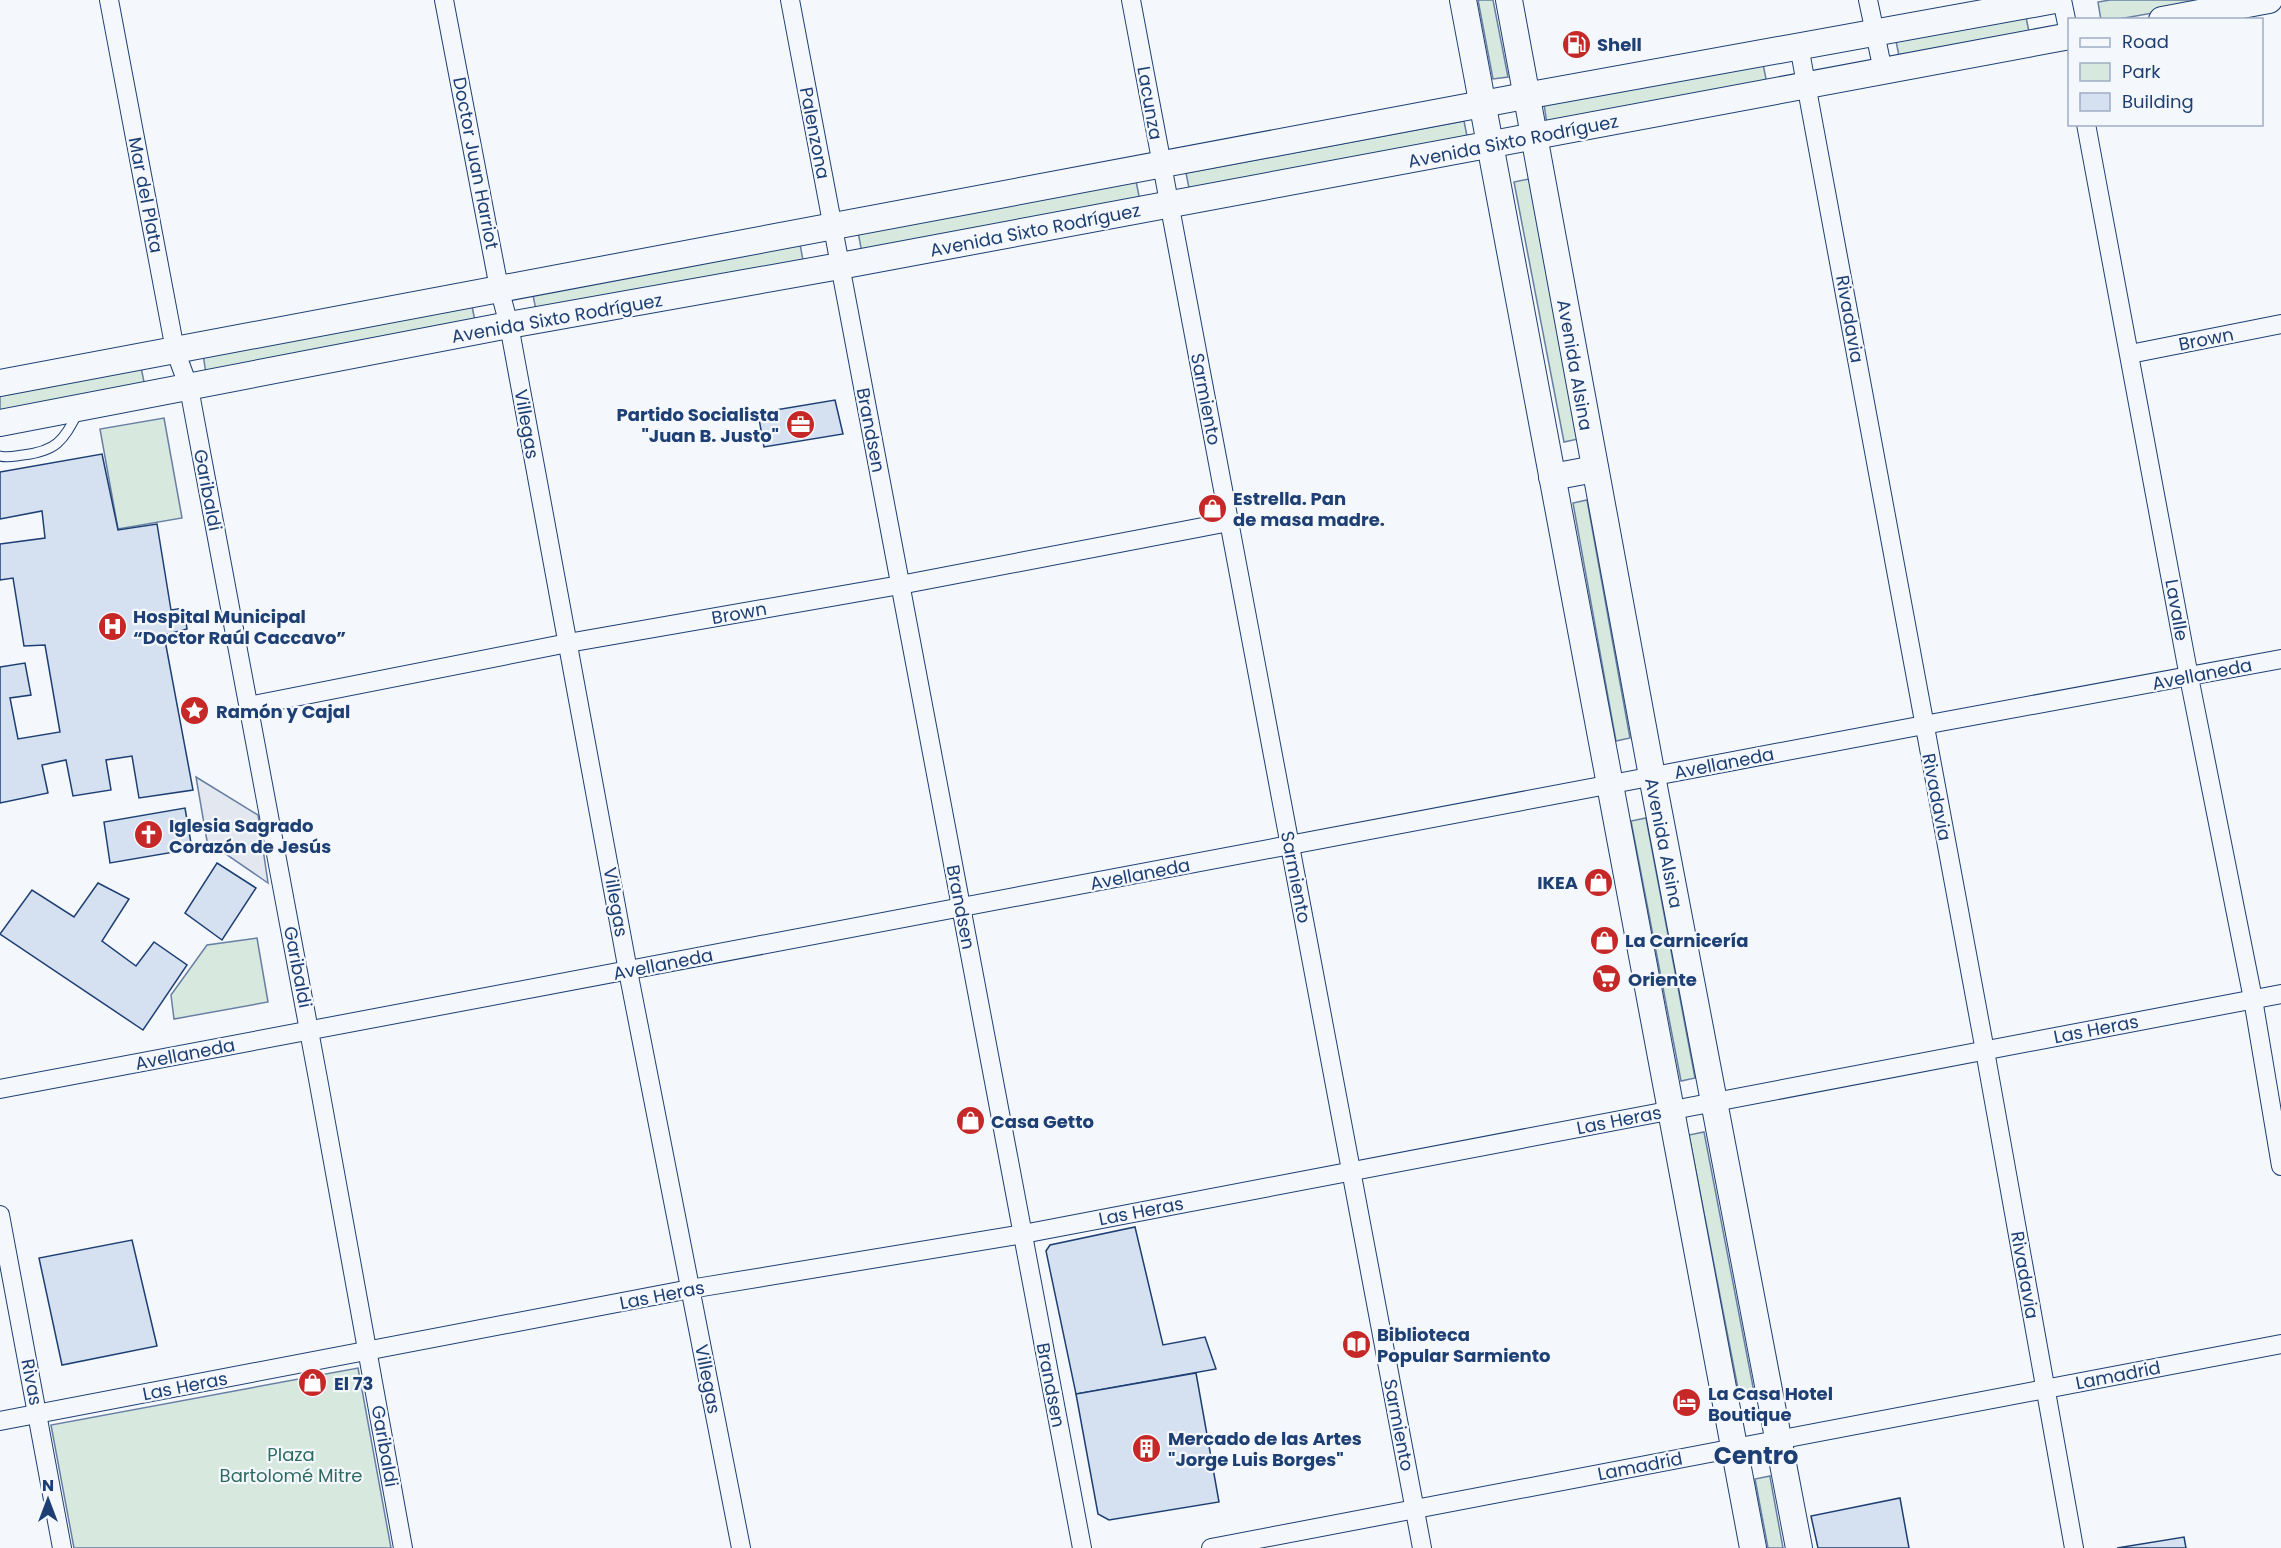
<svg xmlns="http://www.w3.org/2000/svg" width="2281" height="1548" viewBox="0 0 2281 1548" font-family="Poppins,sans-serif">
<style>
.green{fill:#d7e8df;stroke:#687fa3;stroke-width:1.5}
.parking{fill:#e3e8f0;stroke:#687fa3;stroke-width:1.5}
.building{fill:#d5e0f0;stroke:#1d3f73;stroke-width:1.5}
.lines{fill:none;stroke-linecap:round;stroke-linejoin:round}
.service-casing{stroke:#1d3f73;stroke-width:11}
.minor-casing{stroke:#1d3f73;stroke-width:20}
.secondary-casing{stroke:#1d3f73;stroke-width:28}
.service{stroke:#f4f7fb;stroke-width:9}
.minor{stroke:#f4f7fb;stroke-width:18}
.secondary{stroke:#f4f7fb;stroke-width:26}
.labels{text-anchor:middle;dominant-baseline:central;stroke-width:4.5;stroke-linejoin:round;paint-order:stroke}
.poi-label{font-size:18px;font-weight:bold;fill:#1d3f73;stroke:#f4f7fb;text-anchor:start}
.street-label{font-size:18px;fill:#1d3f73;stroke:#f4f7fb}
.park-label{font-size:18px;fill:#2c6c60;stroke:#f4f7fb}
.district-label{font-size:24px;font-weight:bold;fill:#1d3f73;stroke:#f4f7fb}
</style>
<rect width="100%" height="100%" fill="#f4f7fb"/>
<!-- green -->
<g class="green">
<path d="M1478 0H1493L1508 77 1493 79Z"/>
<path d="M2110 0H2197L2198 5 2119 19 2101 20 2098 2Z"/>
<path d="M2026 17 2030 37 1900 61 1896 41Z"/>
<path d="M1763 64 1767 84 1547 124 1544 104Z"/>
<path d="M1464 121 1468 141 1190 193 1186 173Z"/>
<path d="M1529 179 1578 439 1564 442 1514 182Z"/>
<path d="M1136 181 1140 201 862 253 858 232Z"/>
<path d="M800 244 804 266 537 316 533 295Z"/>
<path d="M472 306 476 326 206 374 203 354Z"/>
<path d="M141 367 145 387 0 413V392Z"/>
<path d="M164 418 182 518 118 529 100 429Z"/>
<path d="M1587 500 1630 738 1616 741 1573 503Z"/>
<path d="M1646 818 1695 1078 1681 1081 1631 821Z"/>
<path d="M257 938 268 1002 174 1019 171 995 207 945Z"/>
<path d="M1704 1132 1754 1392 1739 1394 1689 1135Z"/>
<path d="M358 1368 391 1548H74L51 1425Z"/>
<path d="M1770 1476V1477L1783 1548H1768L1755 1479Z"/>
</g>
<!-- parking -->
<path class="parking" d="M196 777 258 815 268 883 207 841Z"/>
<!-- building -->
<g class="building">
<path d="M835 400 843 434 764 447 758 413Z"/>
<path d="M102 454 118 530 157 524 171 610 184 608 187 629 164 635 193 790 139 798 132 756 106 760 111 790 73 796 66 760 42 765 48 793 0 803V667L25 663 31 695 10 698 18 739 60 732 45 645 24 646 13 578 0 580V544L45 538 42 511 0 519V472Z"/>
<path d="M185 808 192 849 110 863 104 822Z"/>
<path d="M217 863 256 888 222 940 185 913Z"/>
<path d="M98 883 129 899 102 941 136 966 154 942 187 965 143 1030 0 934 32 890 74 917Z"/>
<path d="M1135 1227 1163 1345 1205 1337 1216 1369 1076 1394 1046 1251 1050 1245Z"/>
<path d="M132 1240 157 1346 62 1365 39 1258Z"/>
<path d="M1196 1373 1219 1502 1109 1520 1098 1514 1076 1394Z"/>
<path d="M320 1377 321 1386 307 1388 306 1379Z"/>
<path d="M1900 1498 1909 1548H1818L1811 1516Z"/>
<path d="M2184 1537 2186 1548H2117Z"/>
</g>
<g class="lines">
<defs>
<path id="service" d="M0 456C8 458 15 456 23 455 58 451 63 440 79 411"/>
<g id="minor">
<path d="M109 0 175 350 189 388C262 774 334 1161 403 1548"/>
<path d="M444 0 499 288 509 325 628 971 741 1548"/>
<path d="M790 0 1082 1548"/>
<path d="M1131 0 1422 1548"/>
<path d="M1868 0 1883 71"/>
<path d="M2062 0 2070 38"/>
<path d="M1799 46 1985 1051 2074 1548"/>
<path d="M2086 124 2189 677 2253 999 2281 1166"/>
<path d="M2130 354 2281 324"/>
<path d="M249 706 568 643 900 585 1229 522"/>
<path d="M0 1089 1924 725 2281 659"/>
<path d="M0 1215 62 1548"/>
<path d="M0 1421 690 1289 1023 1234 2281 994"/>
<path d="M1211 1548 2281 1344"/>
</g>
<g id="secondary">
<path d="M1463 0 1753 1548"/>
<path d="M1509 0 1652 776 1799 1548"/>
<path d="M2162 20 2269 0"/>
<path d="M0 383 1525 96 2055 0"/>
<path d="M0 423 509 325 840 266 2070 36"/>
<path d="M1552 477 1595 469"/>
</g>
</defs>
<!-- service casing -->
<use href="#service" class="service-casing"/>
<!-- minor casing -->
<use href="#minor" class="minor-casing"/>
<!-- secondary casing -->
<use href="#secondary" class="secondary-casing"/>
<!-- service -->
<use href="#service" class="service"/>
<!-- minor -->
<use href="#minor" class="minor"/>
<!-- secondary -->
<use href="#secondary" class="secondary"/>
</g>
<!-- icons -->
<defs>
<symbol id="fuel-disc" viewBox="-11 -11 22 22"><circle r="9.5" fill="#c62828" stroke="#f4f7fb"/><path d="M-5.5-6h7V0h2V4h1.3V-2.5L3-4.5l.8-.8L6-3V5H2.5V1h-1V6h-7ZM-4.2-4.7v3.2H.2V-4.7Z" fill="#fff"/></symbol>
<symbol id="office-disc" viewBox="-11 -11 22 22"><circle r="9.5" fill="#c62828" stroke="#f4f7fb"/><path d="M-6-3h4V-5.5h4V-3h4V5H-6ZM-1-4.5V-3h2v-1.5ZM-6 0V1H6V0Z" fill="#fff"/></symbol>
<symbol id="shop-disc" viewBox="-11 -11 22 22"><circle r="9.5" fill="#c62828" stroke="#f4f7fb"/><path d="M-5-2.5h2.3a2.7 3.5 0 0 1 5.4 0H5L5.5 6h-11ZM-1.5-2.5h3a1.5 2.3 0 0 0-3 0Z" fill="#fff"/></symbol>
<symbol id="hospital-disc" viewBox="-11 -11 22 22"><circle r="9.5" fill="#c62828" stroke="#f4f7fb"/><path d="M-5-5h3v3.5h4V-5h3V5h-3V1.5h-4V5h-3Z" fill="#fff"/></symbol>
<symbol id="sight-disc" viewBox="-11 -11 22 22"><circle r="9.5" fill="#c62828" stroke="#f4f7fb"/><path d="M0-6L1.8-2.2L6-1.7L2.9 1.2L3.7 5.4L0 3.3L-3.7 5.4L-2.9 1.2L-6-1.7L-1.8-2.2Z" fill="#fff"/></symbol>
<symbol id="church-disc" viewBox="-11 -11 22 22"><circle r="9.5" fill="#c62828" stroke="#f4f7fb"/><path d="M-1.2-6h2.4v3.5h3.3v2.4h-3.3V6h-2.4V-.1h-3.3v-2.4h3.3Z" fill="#fff"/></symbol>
<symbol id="supermarket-disc" viewBox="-11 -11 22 22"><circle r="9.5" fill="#c62828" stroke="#f4f7fb"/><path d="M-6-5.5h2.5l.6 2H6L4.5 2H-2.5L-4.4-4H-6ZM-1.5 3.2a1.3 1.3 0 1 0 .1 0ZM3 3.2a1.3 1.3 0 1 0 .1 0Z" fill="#fff"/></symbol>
<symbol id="library-disc" viewBox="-11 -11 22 22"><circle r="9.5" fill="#c62828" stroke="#f4f7fb"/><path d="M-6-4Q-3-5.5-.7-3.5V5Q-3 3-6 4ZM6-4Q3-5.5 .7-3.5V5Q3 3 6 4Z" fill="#fff"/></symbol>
<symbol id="hotel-disc" viewBox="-11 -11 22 22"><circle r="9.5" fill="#c62828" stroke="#f4f7fb"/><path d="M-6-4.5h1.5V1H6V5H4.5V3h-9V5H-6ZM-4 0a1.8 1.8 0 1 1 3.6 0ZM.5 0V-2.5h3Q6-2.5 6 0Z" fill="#fff"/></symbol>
<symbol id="building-disc" viewBox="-11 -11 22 22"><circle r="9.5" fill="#c62828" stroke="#f4f7fb"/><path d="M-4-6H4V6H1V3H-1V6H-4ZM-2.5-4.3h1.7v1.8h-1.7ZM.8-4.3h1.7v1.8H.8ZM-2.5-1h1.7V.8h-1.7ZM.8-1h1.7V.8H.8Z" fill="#fff"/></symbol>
</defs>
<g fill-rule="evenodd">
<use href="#fuel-disc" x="1560" y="28" width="33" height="33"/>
<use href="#office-disc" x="784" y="408" width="33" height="33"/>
<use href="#shop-disc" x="1196" y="492" width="33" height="33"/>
<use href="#hospital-disc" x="96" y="610" width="33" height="33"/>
<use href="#sight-disc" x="178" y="694" width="33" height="33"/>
<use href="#church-disc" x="132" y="818" width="33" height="33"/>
<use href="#shop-disc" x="1582" y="866" width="33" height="33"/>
<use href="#shop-disc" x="1588" y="924" width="33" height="33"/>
<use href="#supermarket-disc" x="1590" y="962" width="33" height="33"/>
<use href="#shop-disc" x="954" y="1104" width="33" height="33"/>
<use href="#library-disc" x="1340" y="1328" width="33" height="33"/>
<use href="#shop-disc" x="296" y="1366" width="33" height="33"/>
<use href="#hotel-disc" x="1670" y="1386" width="33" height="33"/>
<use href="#building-disc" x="1130" y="1432" width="33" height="33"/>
</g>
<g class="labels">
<!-- poi labels -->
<g class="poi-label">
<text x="1597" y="44">Shell</text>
<text x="779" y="414" text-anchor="end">Partido Socialista<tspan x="779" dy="21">"Juan B. Justo"</tspan></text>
<text x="1233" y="498">Estrella. Pan<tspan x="1233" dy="21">de masa madre.</tspan></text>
<text x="133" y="616">Hospital Municipal<tspan x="133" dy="21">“Doctor Raúl Caccavo”</tspan></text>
<text x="216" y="711">Ramón y Cajal</text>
<text x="169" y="825">Iglesia Sagrado<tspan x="169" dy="21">Corazón de Jesús</tspan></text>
<text x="1578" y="882" text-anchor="end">IKEA</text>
<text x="1625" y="940">La Carnicería</text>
<text x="1628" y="979">Oriente</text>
<text x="991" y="1121">Casa Getto</text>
<text x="1377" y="1334">Biblioteca<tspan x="1377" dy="21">Popular Sarmiento</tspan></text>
<text x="334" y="1383">El 73</text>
<text x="1708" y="1393">La Casa Hotel<tspan x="1708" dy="21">Boutique</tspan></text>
<text x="1168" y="1438">Mercado de las Artes<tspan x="1168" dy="21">"Jorge Luis Borges"</tspan></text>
</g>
<!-- street labels -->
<g class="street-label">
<text transform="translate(1150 103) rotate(80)">Lacunza</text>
<text transform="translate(815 133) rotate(79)">Palenzona</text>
<text transform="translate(1513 141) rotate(-11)">Avenida Sixto Rodríguez</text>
<text transform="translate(476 163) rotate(79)">Doctor Juan Harriot</text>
<text transform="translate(146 195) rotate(79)">Mar del Plata</text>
<text transform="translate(1035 230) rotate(-11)">Avenida Sixto Rodríguez</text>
<text transform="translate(557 318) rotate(-10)">Avenida Sixto Rodríguez</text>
<text transform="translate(1850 319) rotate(80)">Rivadavia</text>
<text transform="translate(2206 339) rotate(-11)">Brown</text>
<text transform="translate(1575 365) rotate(80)">Avenida Alsina</text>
<text transform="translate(1206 399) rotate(79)">Sarmiento</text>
<text transform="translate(527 424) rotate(80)">Villegas</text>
<text transform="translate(871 430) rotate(79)">Brandsen</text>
<text transform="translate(208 490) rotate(79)">Garibaldi</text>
<text transform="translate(2177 610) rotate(80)">Lavalle</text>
<text transform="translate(739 613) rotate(-10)">Brown</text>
<text transform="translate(2202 674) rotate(-11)">Avellaneda</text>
<text transform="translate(1724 763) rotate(-11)">Avellaneda</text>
<text transform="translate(1937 797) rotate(79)">Rivadavia</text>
<text transform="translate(1664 843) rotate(79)">Avenida Alsina</text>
<text transform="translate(1140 874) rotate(-11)">Avellaneda</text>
<text transform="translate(1296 877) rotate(79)">Sarmiento</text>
<text transform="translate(616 902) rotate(80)">Villegas</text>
<text transform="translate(961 907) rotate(79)">Brandsen</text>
<text transform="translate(663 964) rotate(-11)">Avellaneda</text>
<text transform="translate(298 967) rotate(79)">Garibaldi</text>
<text transform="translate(2096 1029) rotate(-11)">Las Heras</text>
<text transform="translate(185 1054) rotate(-11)">Avellaneda</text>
<text transform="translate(1619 1120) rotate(-11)">Las Heras</text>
<text transform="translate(1141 1211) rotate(-11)">Las Heras</text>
<text transform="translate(2025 1275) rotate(80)">Rivadavia</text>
<text transform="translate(662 1295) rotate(-11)">Las Heras</text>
<text transform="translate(2118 1375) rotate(-11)">Lamadrid</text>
<text transform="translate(708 1379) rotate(79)">Villegas</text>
<text transform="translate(32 1382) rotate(79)">Rivas</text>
<text transform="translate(1051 1385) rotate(79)">Brandsen</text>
<text transform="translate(185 1386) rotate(-11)">Las Heras</text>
<text transform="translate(1399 1425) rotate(79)">Sarmiento</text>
<text transform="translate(385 1446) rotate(80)">Garibaldi</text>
<text transform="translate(1640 1466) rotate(-11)">Lamadrid</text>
</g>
<!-- park labels -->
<g class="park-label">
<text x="291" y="1454">Plaza<tspan x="291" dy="21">Bartolomé Mitre</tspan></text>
</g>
<!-- district labels -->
<g class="district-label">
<text x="1756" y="1455">Centro</text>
</g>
</g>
<!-- legend -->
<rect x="2068" y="18" width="195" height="108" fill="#f4f7fb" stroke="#9eadc5" stroke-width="1.5"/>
<rect x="2080" y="38" width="30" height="9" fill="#f4f7fb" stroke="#9eadc5" stroke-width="1.5"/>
<text x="2122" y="48" font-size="18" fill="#1d3f73">Road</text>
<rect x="2080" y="63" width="30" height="18" fill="#d7e8df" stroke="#9eadc5" stroke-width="1.5"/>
<text x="2122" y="78" font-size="18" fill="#1d3f73">Park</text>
<rect x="2080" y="93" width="30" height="18" fill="#d5e0f0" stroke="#9eadc5" stroke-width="1.5"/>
<text x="2122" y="108" font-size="18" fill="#1d3f73">Building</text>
<!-- north arrow -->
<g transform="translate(48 1500)" stroke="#f4f7fb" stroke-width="4.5" paint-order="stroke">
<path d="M0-4.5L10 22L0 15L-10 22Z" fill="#1d3f73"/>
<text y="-9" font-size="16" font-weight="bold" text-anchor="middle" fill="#1d3f73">N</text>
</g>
</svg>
